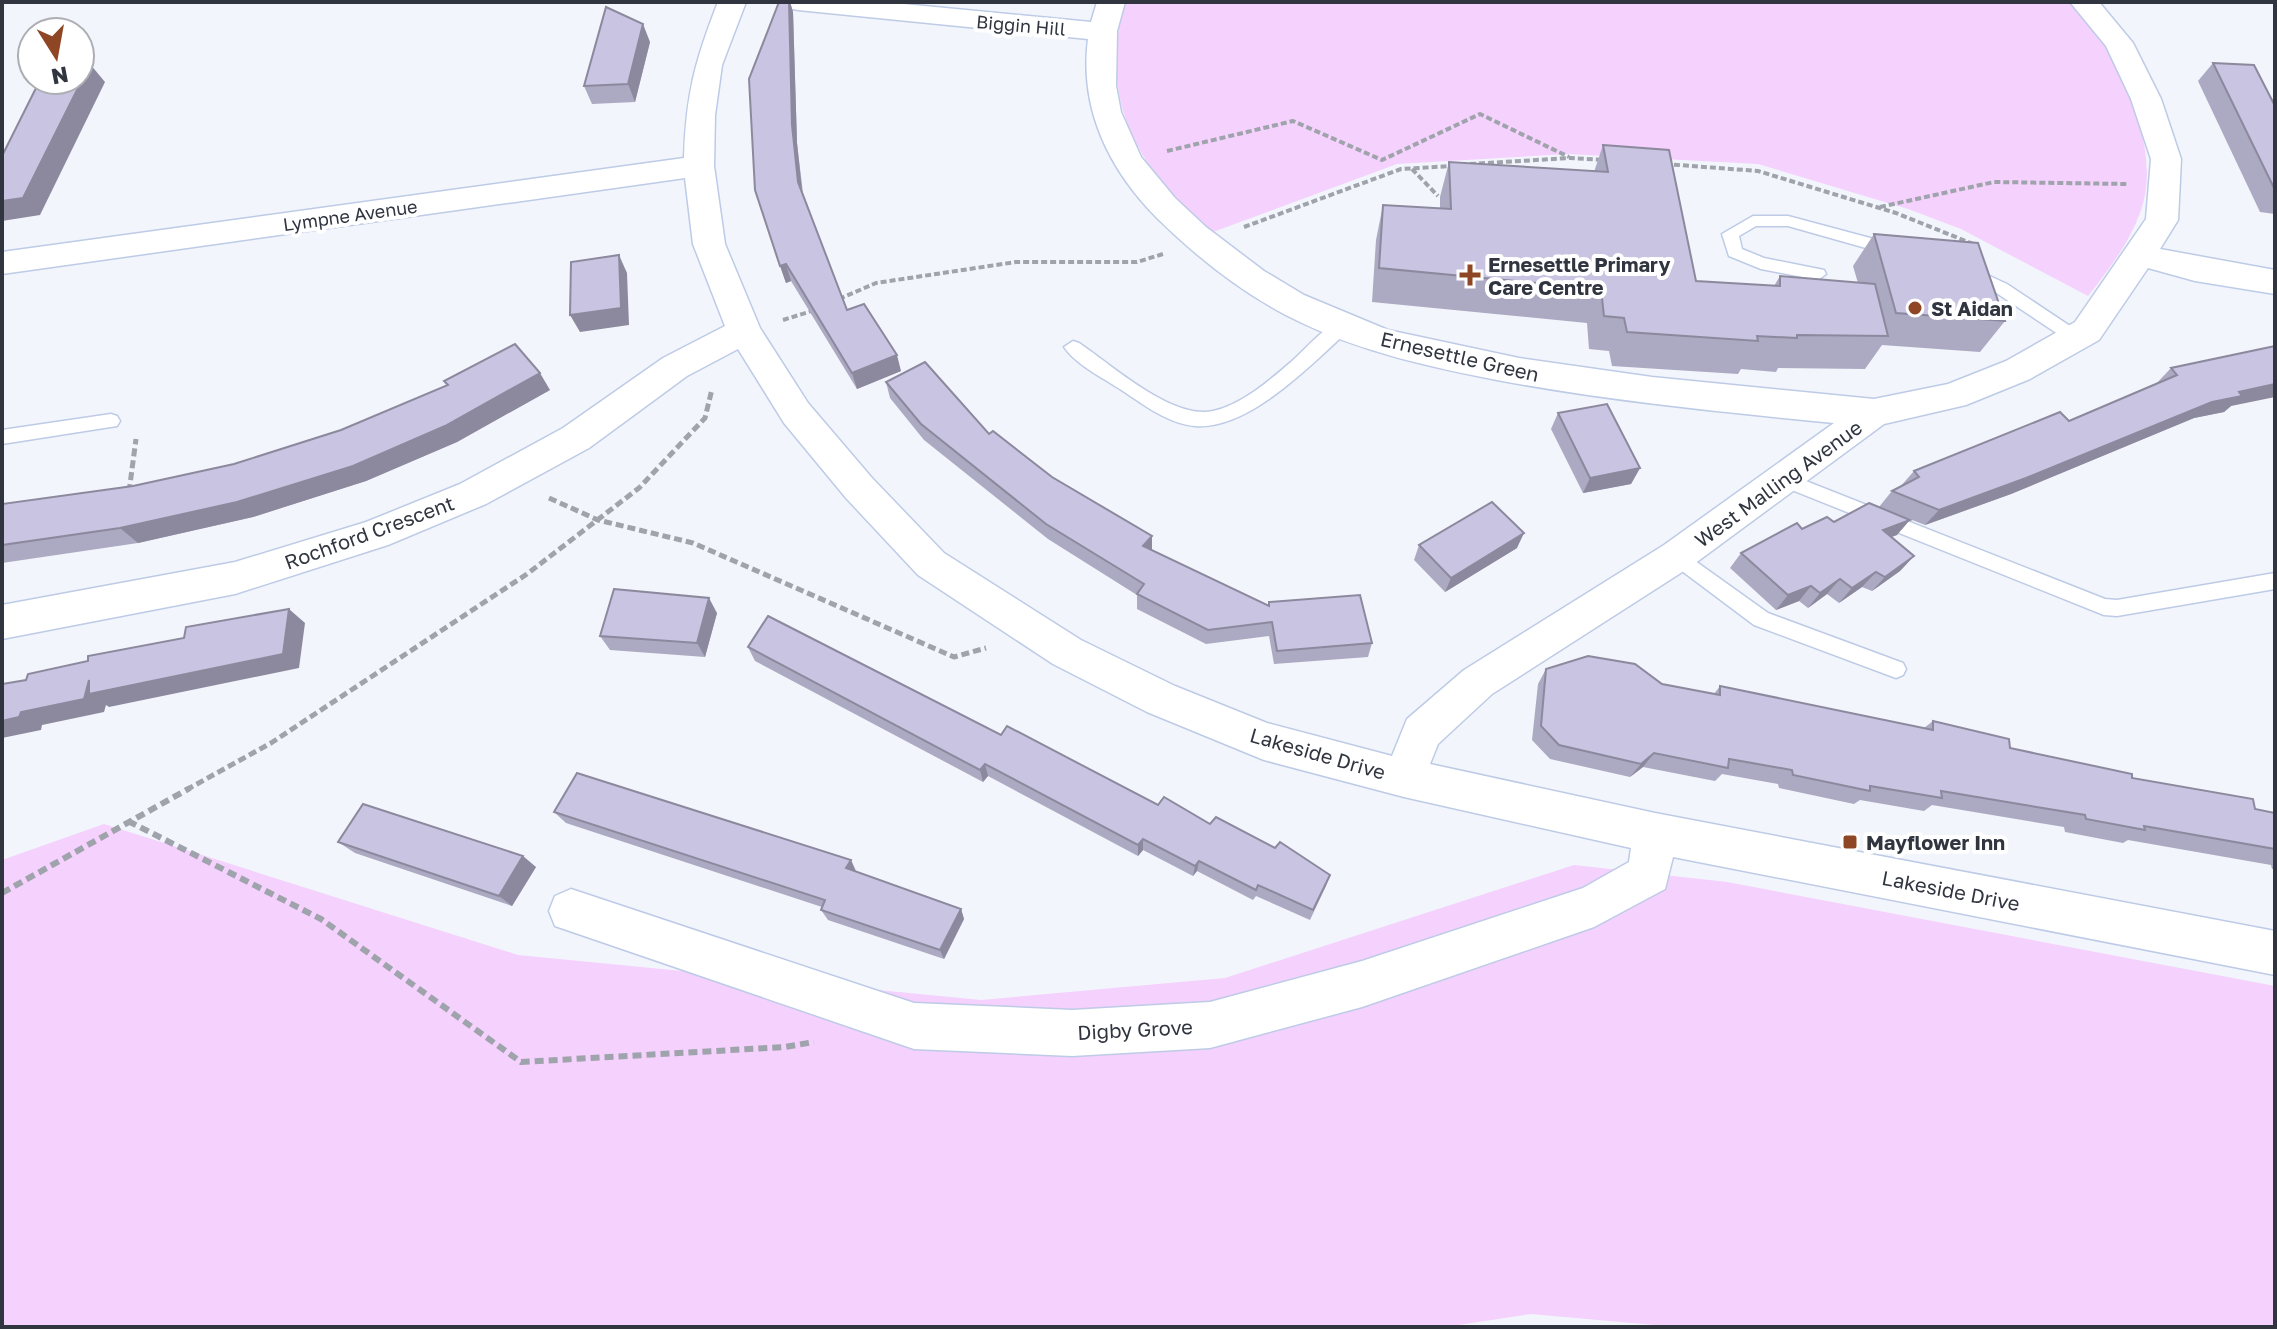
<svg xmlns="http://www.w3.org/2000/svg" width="2277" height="1329" viewBox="0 0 2277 1329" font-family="'Golos Text',sans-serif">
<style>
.green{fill:#f5d1fd}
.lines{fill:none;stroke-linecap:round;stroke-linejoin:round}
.lane-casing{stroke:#becbe6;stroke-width:3}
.street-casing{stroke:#becbe6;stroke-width:3}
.path-far2{stroke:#9fa3ab;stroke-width:4;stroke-dasharray:6 3;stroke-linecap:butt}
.path-far1{stroke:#9fa3ab;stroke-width:5;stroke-dasharray:8 4;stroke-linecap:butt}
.path{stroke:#9fa3ab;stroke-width:6;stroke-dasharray:9 5;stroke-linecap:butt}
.lane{fill:#fff;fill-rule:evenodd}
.street{fill:#fff;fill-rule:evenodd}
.wall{fill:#aca9c2}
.shaded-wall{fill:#8c899e}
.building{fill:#c8c4e1;stroke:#8c899e;stroke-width:2}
.poi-dot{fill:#8e4625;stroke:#fff;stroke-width:3}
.labels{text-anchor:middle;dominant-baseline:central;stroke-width:8;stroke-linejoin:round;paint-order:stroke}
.far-street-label{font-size:18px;fill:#303540;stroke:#fff}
.poi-label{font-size:20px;font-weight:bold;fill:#303540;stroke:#fff;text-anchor:start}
.street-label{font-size:20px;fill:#303540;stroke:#fff}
</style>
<rect width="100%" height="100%" fill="#f2f5fb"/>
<!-- green -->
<g class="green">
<path d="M1125 2H2070C2117 49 2165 147 2140 213 2128 245 2109 269 2088 296L1961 229 1908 209 1758 164 1568 154 1397 164 1213 232C1138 172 1097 99 1125 2Z"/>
<path d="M104 824 518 955 981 1000 1225 978 1574 865 1727 882 2275 986V1327H1677L1531 1314 1445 1327H2V860Z"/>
</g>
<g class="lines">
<defs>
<g id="lane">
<path d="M1753 216H1788L1900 246 1902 250 1894 256 1788 226H1756L1739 236 1742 249 1764 258 1824 270 1826 274 1818 280 1761 269 1729 256 1722 234Z"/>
<path d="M1970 267 2007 284 2082 334 2084 338 2082 342H2070L1995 292 1964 277 1962 273Z"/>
<path d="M1343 320 1351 326 1349 330C1312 364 1249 430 1195 426 1169 424 1144 405 1123 391 1105 379 1076 365 1064 347L1073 341 1079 343C1112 365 1172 420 1213 411 1241 405 1269 381 1291 362 1306 349 1324 326 1343 320Z"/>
<path d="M111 414 117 416 120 421 117 426 2 444V430Z"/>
<path d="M1783 472 2105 599 2117 600 2275 573V589L2117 616 2104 615 1777 484 1774 479 1777 474Z"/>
<path d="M1677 548 1768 613 1903 663 1906 669 1903 675 1896 678 1754 625 1670 562 1668 556 1670 550Z"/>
</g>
<path id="street" d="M718 2H746L722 65 715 115 714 166 725 244 760 328 808 403 872 478 944 553 1081 640 1175 686 1267 723 1392 756 1407 719 1464 670 1664 545 1834 423C1722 412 1609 401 1497 380 1430 367 1362 352 1300 322 1247 297 1199 259 1158 219 1109 170 1079 109 1088 39L798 10 788 8 784 2H883L1091 22 1097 2H1125L1117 31 1116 86 1121 112 1141 157 1175 198 1206 227 1264 271 1304 295 1388 330 1519 358 1652 377 1874 399 1948 384 2006 361 2075 322 2146 219 2151 159 2131 99 2106 46 2070 2H2099L2133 43 2161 99 2181 159 2178 220 2160 249 2275 270V294L2195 281 2148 268 2099 340 2030 379 1966 405 1884 424 1690 567 1492 694 1438 744 1430 764 1655 813 2275 931V975L1673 857 1665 889 1594 927 1362 1007 1210 1048 1072 1056 914 1049 555 926 549 911 555 896 571 889 914 1003 1072 1010 1210 1002 1362 961 1583 888 1629 862 1631 848 1404 797 1264 760 1147 712 1053 664 918 575 846 498 784 423 738 349 687 376 589 448 486 504 388 545 235 594 2 639V605L235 562 366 522 460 484 563 428 663 358 725 326 693 244 685 178 2 274V252L684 158C686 94 695 61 718 2Z"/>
</defs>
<!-- lane casing -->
<use href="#lane" class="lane-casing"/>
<!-- street casing -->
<use href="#street" class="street-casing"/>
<!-- path-far2 -->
<g class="path-far2">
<path d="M1167 151 1293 121 1382 160 1480 114 1569 157"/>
<path d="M1470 164 1570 158 1604 160"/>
<path d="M1665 164 1758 171 1896 213 1978 246"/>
<path d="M1412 169 1438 196"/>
<path d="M1880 207 1994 182 2127 184"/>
<path d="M1244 227 1401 169 1452 166"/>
<path d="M839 299 876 283 1016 262H1137L1163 254"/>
<path d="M783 320 815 310"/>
</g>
<!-- path-far1 -->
<g class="path-far1">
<path d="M129 492 136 439"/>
<path d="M549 498 598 520 693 543 954 657 986 648"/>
<path d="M186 790 271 743 527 574 639 488 705 418 712 389"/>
</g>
<!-- path -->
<g class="path">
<path d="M128 821 321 919 521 1062 785 1047 814 1042"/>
<path d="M2 893 190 788"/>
</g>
<!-- lane -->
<use href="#lane" class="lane"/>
<!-- street -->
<use href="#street" class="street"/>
</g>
<!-- wall -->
<g class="wall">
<path d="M789 2H790L793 12 797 143 803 193 847 310 901 371 857 389 791 281 786 283 755 191Z"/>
<path d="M650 42 635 102 592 104 584 86Z"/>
<path d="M2213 63 2275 106V214L2260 212 2198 81Z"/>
<path d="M1603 145 1696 281 1774 286 1780 276 1858 283 1853 266 1874 234 2005 321 1980 352 1882 345 1865 369 1778 368 1776 372 1741 369 1738 374 1612 366 1609 351 1589 349 1587 323 1372 302 1376 240 1383 205 1440 208V197L1449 162 1594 172Z"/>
<path d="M2171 368 2231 406 2224 412 2194 418 2011 494 1925 525 1879 507 1892 491 1900 487 1914 471 2069 421 2155 385Z"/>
<path d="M886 382 989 434 1052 477 1152 550 1268 605 1269 602 1372 643 1368 657 1274 664 1269 636 1206 644 1137 609V595L1048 539 924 440 890 398Z"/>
<path d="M550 390 457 442 366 481 253 517 138 543 2 563V504L133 486 234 464Z"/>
<path d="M1558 413 1640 468 1631 484 1583 493 1551 429Z"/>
<path d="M1834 522 1897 535 1891 537 1914 556 1900 571 1872 591 1862 587 1839 603 1827 594 1808 608 1799 601 1776 610 1730 568 1741 553 1802 529Z"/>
<path d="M1419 545 1517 548 1445 592 1414 560Z"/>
<path d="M717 613 705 657 610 650 600 636Z"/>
<path d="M748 647 1001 735 1158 805 1275 848 1330 875 1326 886 1310 920 1256 896 1253 900 1197 871 1193 876 1143 850 1138 856 988 776 983 782 755 661Z"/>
<path d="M1546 669 1662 684 1714 694 1720 686 1924 728 1933 721 2010 748 2255 809 2275 813V869H2272L2271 865 2128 840 2123 843 2065 832 2064 827 1932 805 1924 811 1860 800 1854 804 1779 788 1778 784 1722 774 1715 781 1643 767 1630 777 1550 759 1532 740 1538 684Z"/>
<path d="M554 812 856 871V872L961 909 964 919 944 959 828 920 821 910 822 907 566 823Z"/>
<path d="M338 842 536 867 512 906 355 853Z"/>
</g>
<!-- shaded-wall -->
<g class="shaded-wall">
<path d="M789 2H790L793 12 797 143 803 200 798 182 792 125Z"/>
<path d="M643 24 650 42 635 102 628 84Z"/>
<path d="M90 64 105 82 40 215 2 221V201Z"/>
<path d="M619 255 627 273 629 325 580 332 570 315Z"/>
<path d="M786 264 791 281 786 283 780 266Z"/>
<path d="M897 355 901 371 857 389 852 373Z"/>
<path d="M540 373 550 390 457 442 366 481 253 517 138 543 120 528Z"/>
<path d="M2275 384V397L2231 406 2224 412 2194 418 2011 494 1925 525 1939 510 2212 402 2239 392Z"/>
<path d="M1640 468 1631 484 1583 493 1590 478Z"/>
<path d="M1910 520 1897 535 1870 545 1883 530Z"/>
<path d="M1524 533 1517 548 1445 592 1451 578Z"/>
<path d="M1152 536V552L1143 546Z"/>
<path d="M1914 556 1900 571 1872 591 1885 577Z"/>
<path d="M1876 572 1862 587 1839 603 1852 588Z"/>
<path d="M1840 579 1827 594 1808 608 1820 593Z"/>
<path d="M1811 586 1799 601 1776 610 1788 595Z"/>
<path d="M709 598 717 613 705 657 697 643Z"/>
<path d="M289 609 305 623 299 668 109 707 106 705 104 712 42 725 41 730 2 738V721L89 680Z"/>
<path d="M1654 753 1643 767 1630 777 1641 764Z"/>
<path d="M985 764 988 776 983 782 980 770Z"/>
<path d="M1143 839V850L1138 856V845Z"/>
<path d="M523 856 536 867 512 906 499 896Z"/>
<path d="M851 860 856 871 852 879 846 868Z"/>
<path d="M1199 861 1197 871 1193 876 1195 866Z"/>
<path d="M961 909 964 919 944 959 940 950Z"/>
</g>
<!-- building -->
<g class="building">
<path d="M779 2H789L792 125 798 182 847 310 864 304 897 355 852 373 786 264 780 266 755 190 749 79Z"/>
<path d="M606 7 643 24 628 84 584 86Z"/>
<path d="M2213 63 2254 65 2275 106V190Z"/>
<path d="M90 64 23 198 2 201V156L40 80H80V65Z"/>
<path d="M1603 145 1669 150 1696 281 1780 286V276L1875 284 1888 336 1797 335V338L1757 336 1758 341 1627 332 1624 318 1604 316 1601 289 1379 268 1383 205 1451 209 1449 162 1608 172Z"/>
<path d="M1874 234 1978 243 2005 321 1896 313Z"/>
<path d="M619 255 621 308 570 315 571 262Z"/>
<path d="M515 344 540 373 445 426 353 466 237 502 120 528 2 545V504L133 486 234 464 341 430 448 385 444 381Z"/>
<path d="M2275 346V384L2239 392 2242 396 2212 402 2026 478 1939 510 1892 491 1919 477 1914 471 2060 412 2069 421 2177 375 2171 368Z"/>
<path d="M925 362 989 434 993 431 1052 477 1152 536 1143 546 1269 606V602L1360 595 1372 643 1277 651 1272 622 1208 630 1137 594 1144 584 1046 524 921 424 886 382Z"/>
<path d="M1607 404 1640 468 1590 478 1558 413Z"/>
<path d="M1492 502 1524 533 1451 578 1419 545Z"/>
<path d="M1869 503 1910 520 1883 530 1914 556 1885 577 1876 572 1852 588 1840 579 1820 593 1811 586 1788 595 1741 553 1797 523 1802 529 1827 517 1834 522Z"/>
<path d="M614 589 709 598 697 643 600 636Z"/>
<path d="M289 609 283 654 89 694V680L84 699 21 712 19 717 2 721V684L26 680 28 674 88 661V656L184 638 186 627Z"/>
<path d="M768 616 1001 735 1007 726 1158 805 1164 797 1210 824 1216 817 1275 848 1280 842 1330 875 1313 910 1258 885 1256 890 1199 861 1195 866 1143 839 1138 845 985 764 980 770 748 647Z"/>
<path d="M1588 656 1635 664 1662 684 1720 695V686L1933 730V721L2009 739 2010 748 2132 774V778L2253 799 2255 809 2275 813V849L2144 826 2145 830 2086 819 2085 815 1941 791 1942 798 1870 786V791L1793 775 1792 770 1729 759 1728 768 1654 753 1641 764 1559 745 1541 726 1546 669Z"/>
<path d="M577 773 851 860 846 868 961 909 940 950 821 910 825 900 554 812Z"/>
<path d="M363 804 523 856 499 896 338 842Z"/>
</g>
<!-- markers -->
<g class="poi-dot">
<path d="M1466 263h8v8h8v8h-8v8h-8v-8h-8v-8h8z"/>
<circle cx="1915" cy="308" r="8"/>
<rect x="1842" y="834" width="16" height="16" rx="4"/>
</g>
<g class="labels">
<!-- far-street labels -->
<g class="far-street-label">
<text transform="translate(1021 25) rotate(5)">Biggin Hill</text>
<text transform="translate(350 215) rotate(-8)">Lympne Avenue</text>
</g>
<!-- poi labels -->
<g class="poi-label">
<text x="1488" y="264">Ernesettle Primary<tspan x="1488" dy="23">Care Centre</tspan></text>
<text x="1931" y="308">St Aidan</text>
<text x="1866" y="842">Mayflower Inn</text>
</g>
<!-- street labels -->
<g class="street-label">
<text transform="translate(1460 356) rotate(13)">Ernesettle Green</text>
<text transform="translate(1778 483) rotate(-36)">West Malling Avenue</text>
<text transform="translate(369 532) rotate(-20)">Rochford Crescent</text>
<text transform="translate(1318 753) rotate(16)">Lakeside Drive</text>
<text transform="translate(1951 890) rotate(11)">Lakeside Drive</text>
<text transform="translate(1135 1029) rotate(-3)">Digby Grove</text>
</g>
</g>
<!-- border -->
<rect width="2277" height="1329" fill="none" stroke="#303540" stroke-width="8"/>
<!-- north arrow -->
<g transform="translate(56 56) rotate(169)"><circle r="38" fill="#ffffff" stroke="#acaeb3" stroke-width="2"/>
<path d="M0-6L14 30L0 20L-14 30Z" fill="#8e4625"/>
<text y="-12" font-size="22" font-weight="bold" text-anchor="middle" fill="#303540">N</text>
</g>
</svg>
